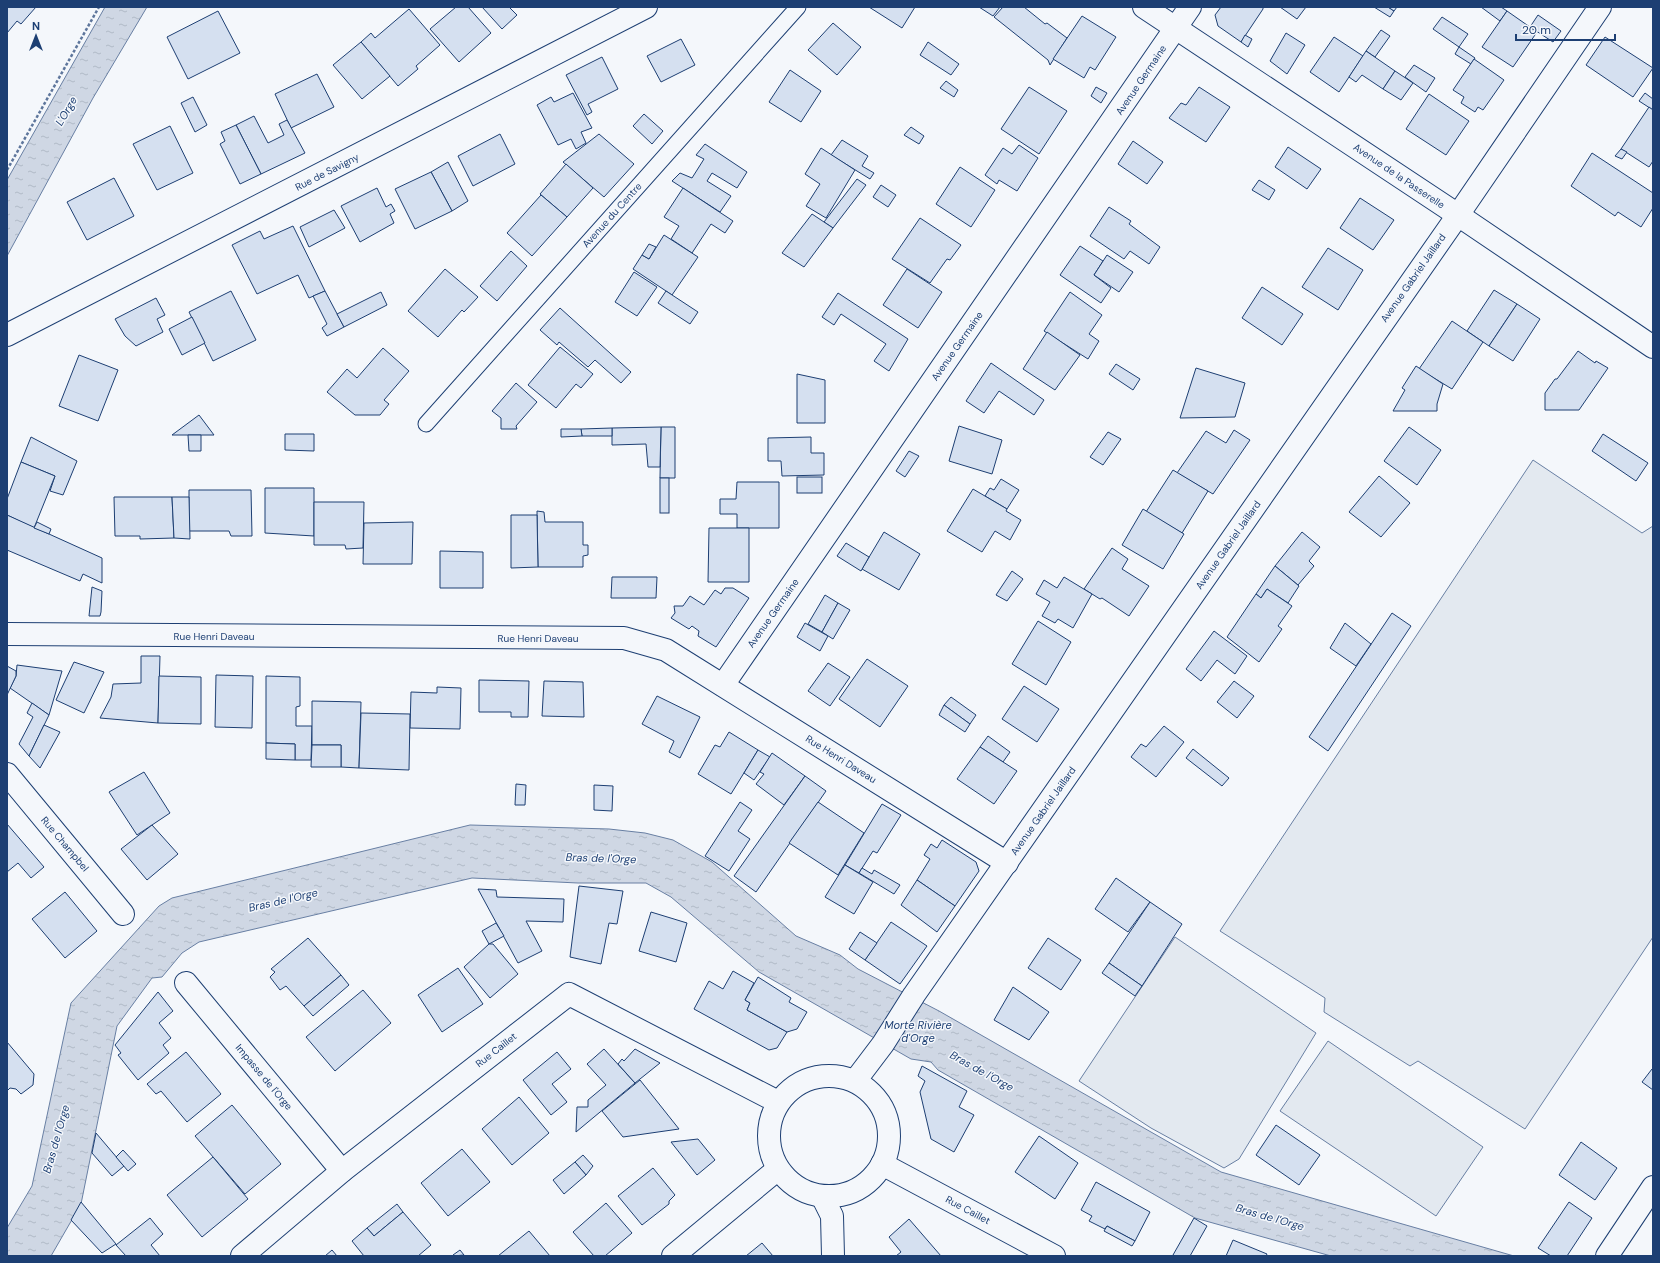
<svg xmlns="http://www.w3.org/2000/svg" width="1660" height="1263" viewBox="0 0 1660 1263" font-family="'DM Sans',sans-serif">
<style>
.pitch{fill:#e3e9f0;stroke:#687fa3}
.water{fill:url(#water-ripples);stroke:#687fa3}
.building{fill:#d5e0f0;stroke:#1d3f73}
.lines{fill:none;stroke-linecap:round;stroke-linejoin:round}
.lane-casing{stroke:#1d3f73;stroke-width:17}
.street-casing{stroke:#1d3f73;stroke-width:24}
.path{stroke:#5e769c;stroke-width:2.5;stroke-dasharray:3 2;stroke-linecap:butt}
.lane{stroke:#f4f7fb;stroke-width:15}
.street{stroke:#f4f7fb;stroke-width:22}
.labels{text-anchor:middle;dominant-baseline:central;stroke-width:3;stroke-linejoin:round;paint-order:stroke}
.street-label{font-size:10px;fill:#1d3f73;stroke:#f4f7fb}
.water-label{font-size:11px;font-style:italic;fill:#1d3f73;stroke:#f4f7fb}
</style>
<defs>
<pattern id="water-ripples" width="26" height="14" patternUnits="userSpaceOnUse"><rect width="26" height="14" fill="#cfd7e4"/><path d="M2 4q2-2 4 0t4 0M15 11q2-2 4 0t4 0" fill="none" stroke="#b1bac7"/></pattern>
</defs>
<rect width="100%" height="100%" fill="#f4f7fb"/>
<!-- pitch -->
<g class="pitch">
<path d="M1533 460 1642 533 1653 526V937L1525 1129 1418 1061 1410 1066 1324 1012 1325 998 1220 931Z"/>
<path d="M1175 937 1316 1033 1239 1159 1224 1168 1151 1128 1079 1081Z"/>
<path d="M1328 1041 1483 1147 1436 1216 1280 1111Z"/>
</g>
<!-- water -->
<g class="water">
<path d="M105 7H147L93 98 7 256V180Z"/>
<path d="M470 825 609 829 645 833 673 840 712 862 796 936 840 955 858 969 939 1011 1221 1172 1514 1256H1331L1195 1218 938 1070 931 1062 911 1059 759 972 671 897 646 883H578L472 878 199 942 182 953 162 977 152 978 117 1026 81 1204 51 1256H7V1228L32 1186 71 1003 159 906 172 898Z"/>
</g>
<!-- building -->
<g class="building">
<path d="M7 7H36L21 24 17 21 7 33Z"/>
<path d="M456 7H468L491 33 459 62 430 29Z"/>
<path d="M482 7H509L517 15 502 29Z"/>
<path d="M869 7H915L902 28Z"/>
<path d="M979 7H1000L993 16Z"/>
<path d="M1003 7H1024L1045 24 1047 23 1067 38 1050 65 1048 60 994 17Z"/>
<path d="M1221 7H1263V9L1241 42 1218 26 1215 15Z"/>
<path d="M1280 7H1306L1297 19Z"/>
<path d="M1374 7H1388L1394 11 1390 17Z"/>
<path d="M1388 7H1397L1394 11Z"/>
<path d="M1481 7H1501L1507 11 1500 21Z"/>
<path d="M409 9 440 45 416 66 418 69 398 86 361 42 371 33 375 38Z"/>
<path d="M218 11 240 53 188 79 167 37Z"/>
<path d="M1507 11 1537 32 1513 67 1482 47Z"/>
<path d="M1538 15 1561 31 1553 42 1530 27Z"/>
<path d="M1082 16 1116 37 1095 70 1090 67 1084 78 1053 59Z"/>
<path d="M1442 17 1468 34 1459 47 1433 29Z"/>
<path d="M833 23 861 47 837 75 808 50Z"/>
<path d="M1381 30 1390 36 1375 57 1366 51Z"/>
<path d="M1286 33 1305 45 1287 74 1270 61Z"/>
<path d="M1245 35 1252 39 1248 47 1241 42Z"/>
<path d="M1334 37 1363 56 1339 92 1310 72Z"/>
<path d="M1605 37 1653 68 1633 97 1586 65Z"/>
<path d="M681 39 695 65 661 82 647 56Z"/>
<path d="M361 42 390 76 362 99 333 65Z"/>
<path d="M928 42 959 64 951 75 920 55Z"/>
<path d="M1459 47 1475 58 1471 64 1455 54Z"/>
<path d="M1366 51 1395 71 1383 89 1362 75 1356 82 1349 77Z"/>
<path d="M602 57 618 89 588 104 592 112 587 115 566 75Z"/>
<path d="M1474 59 1504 80 1483 110 1478 107 1475 112 1461 103 1464 97 1453 90Z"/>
<path d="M1414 65 1435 78 1426 92 1405 77Z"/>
<path d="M790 70 821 91 801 122 769 102Z"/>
<path d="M1395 71 1413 83 1401 100 1383 89Z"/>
<path d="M317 74 334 107 291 128 275 94Z"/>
<path d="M946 81 958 90 954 97 940 88Z"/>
<path d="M1029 87 1067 111 1039 154 1001 129Z"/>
<path d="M1096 87 1107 93 1101 103 1091 96Z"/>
<path d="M1199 87 1230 107 1206 142 1169 118 1181 103 1186 105Z"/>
<path d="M573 93 592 128 581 132 586 143 576 149 571 139 558 145 537 105 551 97 554 102Z"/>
<path d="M1645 93 1653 99V110L1639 101Z"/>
<path d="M1429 94 1469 121 1446 155 1406 129Z"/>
<path d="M193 97 207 125 195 132 181 103Z"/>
<path d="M1649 107 1653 110V161L1649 167 1621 149Z"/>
<path d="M644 114 663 131 652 144 633 126Z"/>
<path d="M254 116 268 143 284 135 279 124 287 120 305 153 261 174 236 125Z"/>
<path d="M236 125 261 174 240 184 220 144 225 141 221 132Z"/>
<path d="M170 126 193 173 157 190 133 144Z"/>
<path d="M911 127 924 136 919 144 904 135Z"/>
<path d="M500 134 515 164 473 186 458 156Z"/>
<path d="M599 134 634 164 604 197 563 162Z"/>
<path d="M842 140 868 156 862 166 874 173 870 179 831 155Z"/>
<path d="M1133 141 1163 162 1147 184 1118 164Z"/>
<path d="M705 144 747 172 737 188 712 173 707 181 731 196 720 212 672 181 680 173 692 178 704 159 696 155Z"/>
<path d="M1019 145 1038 158 1017 191 999 180 997 184 985 175 1003 148 1012 154Z"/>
<path d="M1288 147 1321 169 1307 189 1275 167Z"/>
<path d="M821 148 855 170 826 218 806 206 820 184 805 174Z"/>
<path d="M1621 149 1627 152 1622 159 1615 156Z"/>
<path d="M1592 153 1653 193V208L1641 227 1618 212 1615 216 1571 186Z"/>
<path d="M448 162 468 201 452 211 431 172Z"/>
<path d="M566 164 593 188 567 217 540 194Z"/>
<path d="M960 167 995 190 971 227 936 204Z"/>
<path d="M431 172 452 211 415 229 395 189Z"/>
<path d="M114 178 134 216 87 240 67 202Z"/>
<path d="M857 179 866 185 833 228 824 222Z"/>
<path d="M1259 180 1275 190 1269 200 1252 190Z"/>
<path d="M881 185 896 195 888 207 873 197Z"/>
<path d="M377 188 386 207 391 204 395 211 390 214 394 223 360 242 341 206Z"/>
<path d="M683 188 733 221 725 233 711 224 692 253 671 239 679 226 664 217Z"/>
<path d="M541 195 567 217 532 256 507 233Z"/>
<path d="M1360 198 1394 220 1373 250 1340 228Z"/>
<path d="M1109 207 1131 221 1129 224 1160 247 1149 264 1130 251 1124 259 1090 236Z"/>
<path d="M334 210 345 228 309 247 300 227Z"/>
<path d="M812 214 833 228 804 267 782 253Z"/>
<path d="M920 218 961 245 950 260 947 259 930 283 892 259Z"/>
<path d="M293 226 325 291 309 298 298 275 257 294 232 245 260 231 264 239Z"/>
<path d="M664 235 698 257 672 295 633 269 642 255 649 259Z"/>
<path d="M649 244 656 247 649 259 642 255Z"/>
<path d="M1080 246 1103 261 1094 275 1111 288 1101 303 1060 275Z"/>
<path d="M1328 248 1363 270 1338 310 1302 287Z"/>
<path d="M511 251 527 266 497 301 480 286Z"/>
<path d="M1107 255 1133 272 1119 292 1094 275Z"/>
<path d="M445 269 478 297 464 312 462 310 438 337 408 311Z"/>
<path d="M907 269 942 292 918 328 883 305Z"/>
<path d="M634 272 657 287 637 316 615 302Z"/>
<path d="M1262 287 1303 314 1282 345 1242 318Z"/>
<path d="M1494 290 1517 304 1489 346 1467 331Z"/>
<path d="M231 291 256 340 213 361 189 312Z"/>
<path d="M325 291 344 327 327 336 322 328 327 324 313 296Z"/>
<path d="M666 291 698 312 690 324 658 303Z"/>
<path d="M381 292 387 305 344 327 337 314Z"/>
<path d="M1070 292 1102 315 1089 334 1099 341 1088 359 1044 331Z"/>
<path d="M838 293 908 339 889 371 874 361 886 344 841 314 834 325 822 317Z"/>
<path d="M156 298 165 315 157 319 163 332 136 346 125 336 115 319Z"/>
<path d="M1517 304 1540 319 1513 361 1489 346Z"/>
<path d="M560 308 631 372 621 383 595 360 588 367 559 342 557 345 540 330Z"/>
<path d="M192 317 205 343 182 355 169 329Z"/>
<path d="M1452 321 1483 342 1452 389 1419 369Z"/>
<path d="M1047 332 1080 355 1055 390 1023 369Z"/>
<path d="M560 347 593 374 581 388 576 384 556 408 528 385Z"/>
<path d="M383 348 409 371 384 400 389 404 380 415H355L327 392 347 369 357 378Z"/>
<path d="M1578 351 1595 363 1596 361 1608 368 1579 410H1545V393L1555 379H1557Z"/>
<path d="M79 355 118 370 98 421 59 406Z"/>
<path d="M991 363 1044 400 1034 415 999 391 984 413 966 401Z"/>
<path d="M1116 364 1140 379 1133 390 1109 374Z"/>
<path d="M1416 366 1443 384 1437 404V411H1393L1405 390 1402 388Z"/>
<path d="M1196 368 1245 383 1235 417 1180 418Z"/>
<path d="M797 374 825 380V423H797Z"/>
<path d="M516 383 537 402 516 426 517 429H501V418L492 411Z"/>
<path d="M199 415 214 435H172Z"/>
<path d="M959 426 1002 440 992 474 949 461Z"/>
<path d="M661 427H675V478H660Z"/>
<path d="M661 427 660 467H648L646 444 612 445V428Z"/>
<path d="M1409 427 1441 450 1417 485 1384 461Z"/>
<path d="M612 428V436H582L581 429Z"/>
<path d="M561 429H581L582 436 561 437Z"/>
<path d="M1234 430 1250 440 1213 494 1177 473 1206 431 1226 443Z"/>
<path d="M1108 432 1121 439 1103 465 1090 457Z"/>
<path d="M285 434H314V451L285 450Z"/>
<path d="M1603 434 1648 463 1636 481 1592 451Z"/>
<path d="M188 435H201V451H189Z"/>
<path d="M31 437 77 461 63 495 50 491 55 476 21 462Z"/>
<path d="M811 437V453H824V475L782 476 781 461H768V438Z"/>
<path d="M909 451 919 456 905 477 896 471Z"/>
<path d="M21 462 55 476 34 528 7 515V499Z"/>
<path d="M1173 470 1208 491 1182 533 1146 512Z"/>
<path d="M1379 476 1410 503 1381 537 1349 512Z"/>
<rect x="797" y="477" width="25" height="16"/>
<rect x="660" y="478" width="9" height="35"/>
<path d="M1001 479 1019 490 1007 509 985 496 990 488 994 490Z"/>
<path d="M737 482H779V528H737V514H720V499H736Z"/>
<path d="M265 488H314V536L265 533Z"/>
<path d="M973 489 1007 509 1006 511 1021 520 1010 540 995 531 982 552 947 531Z"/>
<path d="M189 490H251L252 536H231L229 531H189Z"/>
<path d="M114 497H172L174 538 140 539V536H115Z"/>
<path d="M172 497H189L190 539 174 538Z"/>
<path d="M314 502H364L363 548 346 549 345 545H314Z"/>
<path d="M1143 509 1184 534 1163 569 1122 545Z"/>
<path d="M537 511 544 512 545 522H583V545H588V555L583 556V567H538Z"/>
<path d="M7 515 102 558V583L83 574 80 581 7 550Z"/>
<path d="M511 515H537L538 567 511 568Z"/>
<path d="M37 522 51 529 49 534 34 528Z"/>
<path d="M413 522 412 564H363L364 523Z"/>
<path d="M709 528H749V582H708Z"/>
<path d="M884 532 920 554 899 590 862 569Z"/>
<path d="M1302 532 1320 547 1309 561 1314 566 1298 585 1275 566Z"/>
<path d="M846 543 869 557 861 571 837 556Z"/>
<path d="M1112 548 1128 559 1122 569 1149 586 1129 616 1102 598 1100 599 1084 589Z"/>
<path d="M440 551 483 552V588H440Z"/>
<path d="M1275 566 1299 586 1288 603 1267 589 1261 598 1256 594Z"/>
<path d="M1012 571 1023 579 1007 601 996 595Z"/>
<path d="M612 577H657L656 598H611Z"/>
<path d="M1064 577 1092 594 1073 628 1058 619 1055 623 1042 616 1050 602 1036 594 1044 580 1057 588Z"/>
<path d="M92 587 102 591 101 612 100 616H89Z"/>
<path d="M725 588H733L749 598 716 647 698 636 699 631 692 626 689 629 671 618 675 613 674 606H683L690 596 704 605 715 590 721 594Z"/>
<path d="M1267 589 1292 606 1278 626 1282 629 1259 662 1227 637 1256 594 1261 598Z"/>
<path d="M825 595 838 603 822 632 808 624Z"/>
<path d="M838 603 850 610 833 639 822 632Z"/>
<path d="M1392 613 1411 626 1328 751 1309 737Z"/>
<path d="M1038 621 1071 642 1046 685 1012 664Z"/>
<path d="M805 623 828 636 820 651 797 637Z"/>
<path d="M1345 623 1371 644 1356 666 1330 648Z"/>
<path d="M1214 631 1247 656 1235 674 1217 660 1201 681 1186 669Z"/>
<path d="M141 656H160L158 723 100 718 111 697 113 684 141 683Z"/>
<path d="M867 659 908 686 880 727 839 699Z"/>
<path d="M74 662 104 672 84 713 56 700Z"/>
<path d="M828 663 850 677 830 706 808 691Z"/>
<path d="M17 665 62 671 49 715 10 688 16 676Z"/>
<path d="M7 666 16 671V676L7 695Z"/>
<path d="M216 675 253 676 252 728 215 727Z"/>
<path d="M159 676 201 677V724L158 723Z"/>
<path d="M266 676 300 677V706L296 707V726H312L311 760H295V744L266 743Z"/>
<path d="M479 680 529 681 528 717H511V712H479Z"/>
<path d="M544 681 583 682 584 717 542 716Z"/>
<path d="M1234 681 1254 696 1237 718 1217 702Z"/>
<path d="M1024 686 1059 709 1037 742 1002 719Z"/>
<path d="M437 687 461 688 460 729 410 728 411 692 437 693Z"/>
<path d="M657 696 700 717 680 758 669 752 674 741 642 724Z"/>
<path d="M951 697 976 715 970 724 944 705Z"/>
<path d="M312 701 361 702 359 768 341 767V745H312Z"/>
<path d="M32 703 49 715 29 756 19 744 33 717 27 713Z"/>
<path d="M944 705 970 724 965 732 939 715Z"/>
<path d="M361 713 410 714 409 770 359 768Z"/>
<path d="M44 725 60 732 40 768 29 756Z"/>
<path d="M1164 726 1184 742 1156 777 1131 757 1141 744 1146 747Z"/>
<path d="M729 732 758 750 731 794 698 774 715 745 720 747Z"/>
<path d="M988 736 1010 752 1003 762 980 747Z"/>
<path d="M266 743 295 744V760L266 759Z"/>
<path d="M312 745H341V767H311Z"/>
<path d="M980 747 1017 771 994 804 957 779Z"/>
<path d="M1193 749 1229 778 1222 786 1186 758Z"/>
<path d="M758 750 770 757 754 780 744 773Z"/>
<path d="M772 753 805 776 784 805 756 784 764 774 760 772Z"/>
<path d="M144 772 170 813 137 835 109 792Z"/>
<path d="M805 776 826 791 756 892 734 876Z"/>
<path d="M516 784 526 785 525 805H515Z"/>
<path d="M594 785 613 786 612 811 594 810Z"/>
<path d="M740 802 752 810 738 831 750 839 729 871 705 856Z"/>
<path d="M818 802 864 833 838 875 789 843Z"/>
<path d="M882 804 901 815 877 853 873 851 859 873 845 865Z"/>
<path d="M7 824 44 867 31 878 18 863 7 872Z"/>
<path d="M152 825 178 854 147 880 121 849Z"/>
<path d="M942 840 976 862 979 871 955 906 917 880 930 859 924 855 931 844 937 848Z"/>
<path d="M845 865 873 882 854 914 825 897Z"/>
<path d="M862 868 872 874 874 870 900 885 894 894 859 873Z"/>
<path d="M1116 878 1150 902 1128 932 1095 909Z"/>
<path d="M917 880 955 906 937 932 901 905Z"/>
<path d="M579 886 623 891 617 924 609 923 601 964 570 957Z"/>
<path d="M478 889 496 890 497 897 564 899 563 922 526 921 542 951 518 963Z"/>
<path d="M65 892 97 931 65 958 32 919Z"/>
<path d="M1150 902 1182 924 1142 986 1109 963Z"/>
<path d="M651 912 687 923 676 962 639 951Z"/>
<path d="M891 922 927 946 900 984 865 960Z"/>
<path d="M496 923 504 936 489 944 482 931Z"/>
<path d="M860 932 877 943 865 960 849 949Z"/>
<path d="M308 938 341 975 304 1006 286 986 280 990 270 977 275 972 271 969Z"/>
<path d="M1048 938 1081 960 1061 990 1028 968Z"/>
<path d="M489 944H493L518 974 490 998 464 967Z"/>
<path d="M1109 963 1142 986 1135 996 1102 973Z"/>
<path d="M458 968 483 1004 442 1032 418 995Z"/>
<path d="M733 971 754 983 745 1000 750 1003 747 1010 787 1032 777 1048 769 1050 694 1009 709 981 723 989Z"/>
<path d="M341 975 349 985 313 1016 304 1006Z"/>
<path d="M758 977 791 998 789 1002 807 1012 797 1029 787 1032 747 1010 750 1003 745 1000Z"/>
<path d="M1013 987 1049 1012 1029 1040 994 1020Z"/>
<path d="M363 990 391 1023 335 1071 306 1037Z"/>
<path d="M158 992 173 1011 159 1023 171 1038 163 1045 169 1053 138 1080 118 1055 121 1053 115 1045Z"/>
<path d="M7 1042 34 1074 33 1085 21 1094 16 1089 10 1088 7 1091Z"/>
<path d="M604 1049 635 1083 576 1132 577 1107H588V1100L606 1085 587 1064Z"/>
<path d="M635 1049 660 1063 635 1083 618 1064 622 1059 624 1061Z"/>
<path d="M186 1052 221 1094 187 1122 161 1091 156 1094 147 1084Z"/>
<path d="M557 1052 571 1069 552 1084 567 1102 551 1115 523 1080Z"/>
<path d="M922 1066 967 1091 959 1107 974 1115 954 1152 931 1139 920 1092 925 1081 918 1076Z"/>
<path d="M1652 1069H1653V1090L1642 1082Z"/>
<path d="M640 1080 679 1129 623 1137 602 1111Z"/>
<path d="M519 1097 549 1133 512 1165 482 1129Z"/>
<path d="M232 1105 281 1164 245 1194 195 1136Z"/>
<path d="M1276 1125 1320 1155 1299 1185 1256 1155Z"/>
<path d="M96 1133 124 1166 112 1176 92 1153Z"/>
<path d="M1039 1136 1078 1163 1055 1199 1015 1172Z"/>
<path d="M698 1139 715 1160 697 1175 671 1142Z"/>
<path d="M1581 1142 1617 1168 1595 1200 1559 1175Z"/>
<path d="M462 1149 490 1182 448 1216 421 1183Z"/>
<path d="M123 1150 136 1164 128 1171 116 1157Z"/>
<path d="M583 1155 593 1166 586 1175 575 1162Z"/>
<path d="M213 1157 248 1199 202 1237 167 1195Z"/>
<path d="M575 1162 586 1175 564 1194 553 1180Z"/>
<path d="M653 1168 675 1195 669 1201V1204L642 1225 618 1196Z"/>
<path d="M1096 1182 1150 1212 1135 1241 1107 1226 1105 1229 1089 1221 1092 1216 1081 1210Z"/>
<path d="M81 1202 116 1244 102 1253 71 1220Z"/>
<path d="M1569 1202 1592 1218 1567 1256H1551L1538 1248Z"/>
<path d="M606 1203 632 1233 605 1256H594L573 1232Z"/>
<path d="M397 1204 403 1212 374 1236 367 1228Z"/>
<path d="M403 1212 431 1245 418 1256H364L352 1241 367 1228 374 1236Z"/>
<path d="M150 1218 163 1234 151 1245 160 1256H126L116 1245Z"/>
<path d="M1194 1218 1207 1226 1190 1256H1175L1173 1255Z"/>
<path d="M909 1219 941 1256H896L901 1252 889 1237Z"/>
<path d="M1107 1226 1135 1241 1132 1246 1104 1231Z"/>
<path d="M529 1231 550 1256H498Z"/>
<path d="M1233 1240 1267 1254 1266 1256H1226Z"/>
<path d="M762 1243 773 1256H746Z"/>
<path d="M332 1250 337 1256H325Z"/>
<path d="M460 1250 464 1255 453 1256V1255Z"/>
</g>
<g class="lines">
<defs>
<path id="lane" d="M426 424 798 7"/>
<g id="street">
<path d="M1144 7 1458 215 1653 347"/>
<path d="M7 335 646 7"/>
<path d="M7 634 624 638 666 650 1007 863"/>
<path d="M723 685 1190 7"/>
<path d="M7 774 123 914"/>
<path d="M186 983 342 1171"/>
<circle cx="829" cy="1136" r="60"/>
<path d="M855 1081 883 1044 914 995 1458 215 1600 7"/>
<path d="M882 1164 1054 1256"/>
<path d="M822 1196 832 1216 833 1256"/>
<path d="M242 1256 342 1171 569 994 778 1102"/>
<path d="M673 1256 778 1169"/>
<path d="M1607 1256 1653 1187"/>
</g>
</defs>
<!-- lane casing -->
<use href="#lane" class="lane-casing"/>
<!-- street casing -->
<use href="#street" class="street-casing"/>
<!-- path -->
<path class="path" d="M7 170 99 7"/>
<!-- lane -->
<use href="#lane" class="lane"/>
<!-- street -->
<use href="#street" class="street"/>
</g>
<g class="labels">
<!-- street labels -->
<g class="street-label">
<text transform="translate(1141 80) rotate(-56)">Avenue Germaine</text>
<text transform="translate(327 172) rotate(-27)">Rue de Savigny</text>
<text transform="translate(1399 176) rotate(34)">Avenue de la Passerelle</text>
<text transform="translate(612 215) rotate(-48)">Avenue du Centre</text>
<text transform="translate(1413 278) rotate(-55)">Avenue Gabriel Jaillard</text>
<text transform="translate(957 346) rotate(-55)">Avenue Germaine</text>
<text transform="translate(1228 545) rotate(-55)">Avenue Gabriel Jaillard</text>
<text transform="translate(773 613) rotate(-55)">Avenue Germaine</text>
<text x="214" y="636">Rue Henri Daveau</text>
<text x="538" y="638">Rue Henri Daveau</text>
<text transform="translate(841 759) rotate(32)">Rue Henri Daveau</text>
<text transform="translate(1043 811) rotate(-55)">Avenue Gabriel Jaillard</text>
<text transform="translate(65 844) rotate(50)">Rue Champbel</text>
<text transform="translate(496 1050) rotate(-38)">Rue Caillet</text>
<text transform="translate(264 1077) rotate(50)">Impasse de l'Orge</text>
<text transform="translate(968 1210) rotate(28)">Rue Caillet</text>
</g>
<!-- water labels -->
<g class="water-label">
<text transform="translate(66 111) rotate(-60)">L'Orge</text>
<text transform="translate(601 858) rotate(2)">Bras de l'Orge</text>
<text transform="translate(283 900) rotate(-13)">Bras de l'Orge</text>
<text x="918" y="1025">Morte Rivière<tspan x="918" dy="13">d'Orge</tspan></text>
<text transform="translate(982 1071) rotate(29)">Bras de l'Orge</text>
<text transform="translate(56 1139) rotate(-74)">Bras de l'Orge</text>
<text transform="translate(1270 1217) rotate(16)">Bras de l'Orge</text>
</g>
</g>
<!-- border -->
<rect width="1660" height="1263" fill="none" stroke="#1d3f73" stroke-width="16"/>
<!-- north arrow -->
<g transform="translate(36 36)" stroke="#f4f7fb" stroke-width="3" paint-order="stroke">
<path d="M0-3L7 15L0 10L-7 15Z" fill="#1d3f73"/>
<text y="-6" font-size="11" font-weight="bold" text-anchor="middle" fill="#1d3f73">N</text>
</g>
<!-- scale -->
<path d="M1516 34v6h99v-6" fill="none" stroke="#1d3f73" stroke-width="2"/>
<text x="1522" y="34" font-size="12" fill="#1d3f73" stroke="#f4f7fb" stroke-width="3" paint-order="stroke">20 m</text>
</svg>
